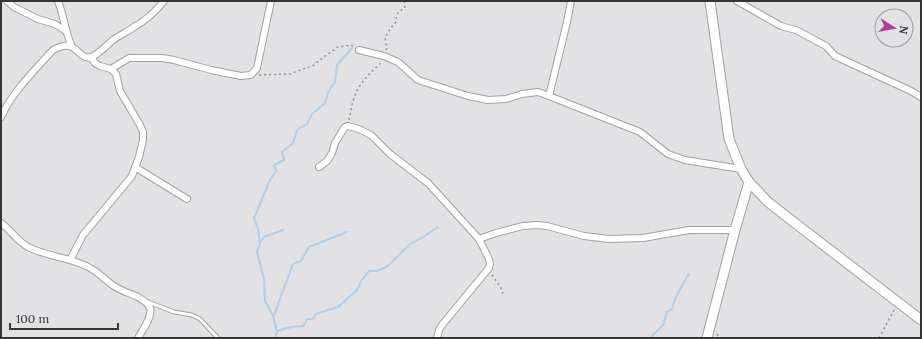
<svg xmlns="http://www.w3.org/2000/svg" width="922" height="339" viewBox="0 0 922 339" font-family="Lora,serif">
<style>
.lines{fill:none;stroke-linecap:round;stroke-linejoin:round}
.stream{stroke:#b0cfe9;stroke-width:2}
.lane-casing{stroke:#a1a1a3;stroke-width:5}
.street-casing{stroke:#a1a1a3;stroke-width:8}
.secondary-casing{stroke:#a1a1a3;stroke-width:11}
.path{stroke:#919193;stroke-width:1.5;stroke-dasharray:2 3;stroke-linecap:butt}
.lane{stroke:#fff;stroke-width:3}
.street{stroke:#fff;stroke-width:6}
.secondary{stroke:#fff;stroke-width:9}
</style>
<rect width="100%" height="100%" fill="#e2e2e5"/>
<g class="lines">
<!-- stream -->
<g class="stream">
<path d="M260 243 264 237 283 230"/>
<path d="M274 315 293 264 301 261 309 247 347 232"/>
<path d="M277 331 291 327 303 326 307 319H313L316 314 338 307 358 289 361 281 369 271H377L388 266 409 245 423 237 438 227"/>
<path d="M275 338 277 332 273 316 265 301 264 279 257 252 260 243 258 229 254 218 270 180 276 171 274 165 284 160 282 152 293 143 297 130 307 124 312 114 325 103 328 92 335 82 337 65 352 48"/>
<path d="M651 338 652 336 663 325 667 312 672 309C674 297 683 285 689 274"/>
</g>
<defs>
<path id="lane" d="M148 302 174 312 192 315 200 319 218 338"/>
<g id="street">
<path d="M7 1 14 7 38 19 55 24 66 31"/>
<path d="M58 1C64 16 65 32 72 47"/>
<path d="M737 1 781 26 796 30 826 46 835 56 911 91 921 97"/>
<path d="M359 50 384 56 398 62 418 80 468 96 488 100 506 99 522 94 538 92 549 96 640 132 668 154 685 160 741 169"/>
<path d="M111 69 129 58H162L174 60 211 70 241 76 251 75 257 68 271 1"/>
<path d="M549 96 567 22 571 1"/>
<path d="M1 117C13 91 34 71 53 50 78 36 77 61 91 57 98 55 107 45 113 40 120 35 127 32 134 27 145 21 156 11 164 1"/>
<path d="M135 167 187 199"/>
<path d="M319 167 327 161 332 153 335 143 343 130 345 127 348 126 359 129 371 135 390 154 428 183 479 239 489 259 490 264 489 268 442 325 439 330 437 338"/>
<path d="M1 223C11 230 17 241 28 247 46 256 66 257 84 265 95 269 102 277 111 284 119 290 128 293 136 296 141 299 148 302 150 308 153 316 142 331 138 338"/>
<path d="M479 239 496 233 523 226 537 225 547 226 584 236 609 239 643 238 689 230H735"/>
<path d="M70 260 83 235 132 176 139 157 143 140V132L140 125 120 91 116 74 111 69 100 66 95 63 91 57"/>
</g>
<g id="secondary">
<path d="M710 1 729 139 741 169 749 182 768 202 791 220 921 320"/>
<path d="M707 338 735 230 749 182"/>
</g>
</defs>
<!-- lane casing -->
<use href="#lane" class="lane-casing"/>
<!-- street casing -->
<use href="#street" class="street-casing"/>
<!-- secondary casing -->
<use href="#secondary" class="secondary-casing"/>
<!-- path -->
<g class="path">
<path d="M386 50 387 48 385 38 390 29 396 22C396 13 398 12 405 8L404 1"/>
<path d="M259 75 290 74 314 65 321 59 338 47 351 45 353 46"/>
<path d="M349 120C351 113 351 105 354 98 359 83 370 73 381 63"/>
<path d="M492 275 501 288 503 294"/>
<path d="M717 334 720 338"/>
<path d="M879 338 894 310"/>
</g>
<!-- lane -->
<use href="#lane" class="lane"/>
<!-- street -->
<use href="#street" class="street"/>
<!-- secondary -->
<use href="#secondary" class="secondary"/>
</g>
<!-- border -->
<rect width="922" height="339" fill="none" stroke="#353536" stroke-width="4"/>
<!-- north arrow -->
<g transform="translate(894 28) rotate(101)"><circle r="19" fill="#e2e2e5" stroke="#9d9d9f"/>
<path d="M0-3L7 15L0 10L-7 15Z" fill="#b13e98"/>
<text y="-6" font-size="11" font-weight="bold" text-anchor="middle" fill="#353536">N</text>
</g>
<!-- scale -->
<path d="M10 323v6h108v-6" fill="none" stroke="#353536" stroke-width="2"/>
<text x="16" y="323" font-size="12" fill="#353536" stroke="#e2e2e5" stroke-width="3" paint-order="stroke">100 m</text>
</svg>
